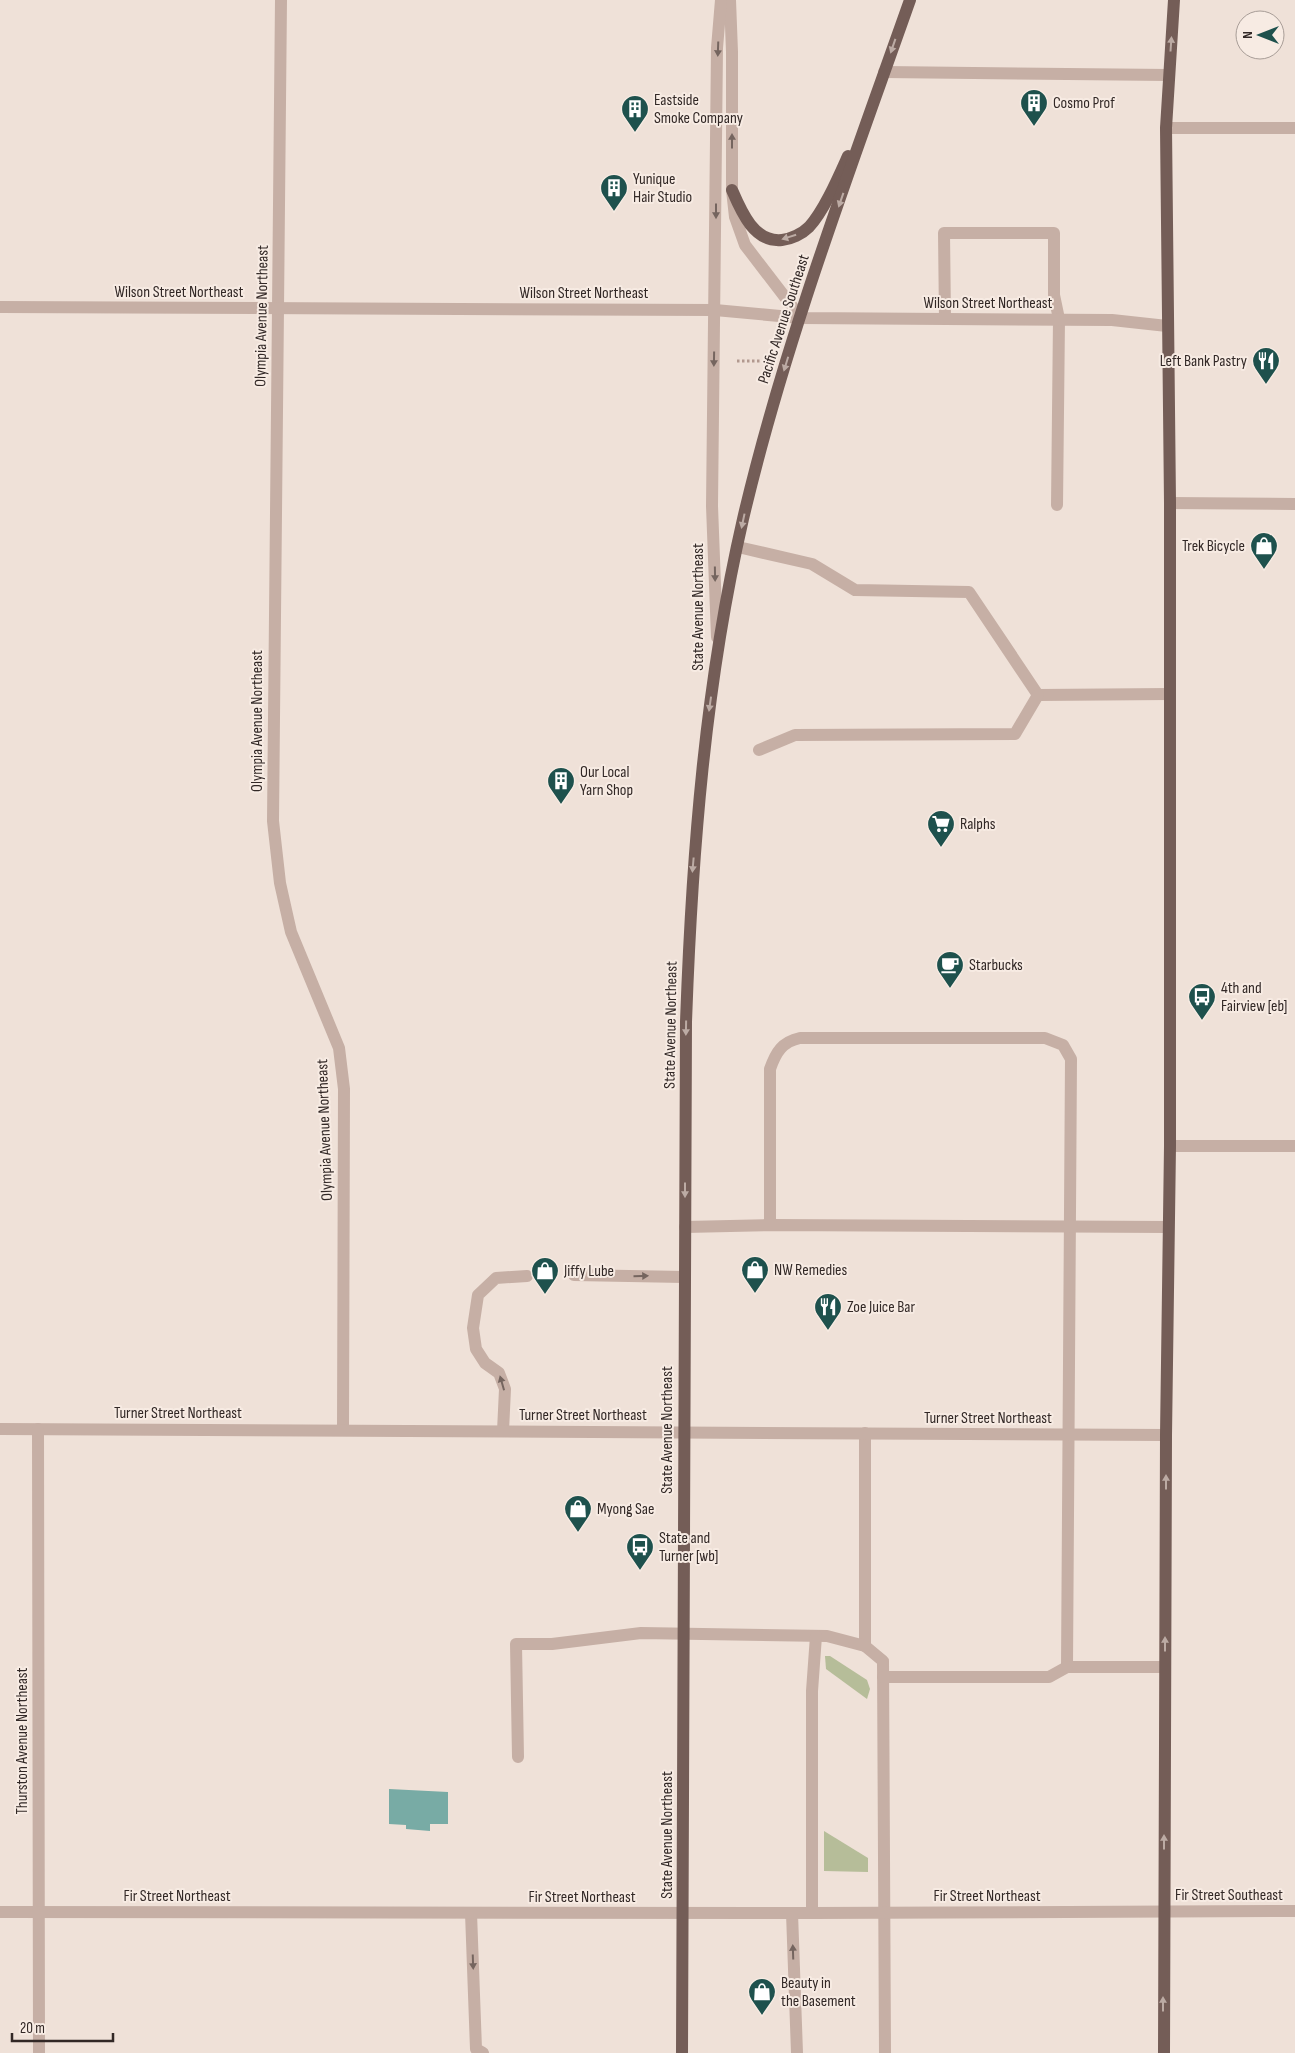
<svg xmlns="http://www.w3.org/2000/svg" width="1295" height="2053" viewBox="0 0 1295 2053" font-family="'Sofia Sans Condensed',sans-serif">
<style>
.green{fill:#b6bd99}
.water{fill:#78aba5}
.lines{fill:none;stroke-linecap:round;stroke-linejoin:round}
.path{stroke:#b2998f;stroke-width:3;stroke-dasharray:2.5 2.5;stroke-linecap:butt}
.service{stroke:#c6afa5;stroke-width:12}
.minor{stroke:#c6afa5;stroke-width:12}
.tertiary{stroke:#c6afa5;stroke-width:12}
.primary{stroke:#745d57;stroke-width:12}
.oneway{fill:#bcaba4}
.oneway2{fill:#75655f}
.labels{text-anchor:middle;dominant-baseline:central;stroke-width:4;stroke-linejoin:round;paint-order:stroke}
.poi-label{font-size:16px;fill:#322826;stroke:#f7ebe3;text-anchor:start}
.street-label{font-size:16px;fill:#322826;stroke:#f7ebe3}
</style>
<rect width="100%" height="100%" fill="#efe1d8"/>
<!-- green -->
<g class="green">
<path d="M825 1656H830L867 1680 870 1689 867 1699 826 1669Z"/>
<path d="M824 1831 868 1858V1872L824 1871Z"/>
</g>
<!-- water -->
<path class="water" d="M389 1789 448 1792V1824H430V1831L406 1829V1825L389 1824Z"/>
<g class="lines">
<!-- path -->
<path class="path" d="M737 361H761"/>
<!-- service -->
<g class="service">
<path d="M884 72 1169 75"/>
<path d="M945 319 944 233H1054V295L1059 319 1057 505"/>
<path d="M738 547 812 564 855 590 969 592 1038 695 1169 694"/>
<path d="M759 750 795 735 1015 734 1038 695"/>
<path d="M770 1225V1069C776 1052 782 1042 800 1038H1045L1063 1045 1071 1059 1067 1667H1165"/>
<path d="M685 1227 770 1225 1168 1227"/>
<path d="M574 1275 684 1277"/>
<path d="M503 1431 505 1389 499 1373 485 1363 476 1349 473 1328 478 1295 496 1278 527 1276"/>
<path d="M865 1433V1646L883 1661 885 2053"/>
<path d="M883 1677H1049L1067 1667"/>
<path d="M518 1757 516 1644H552L641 1633 827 1636 865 1646"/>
<path d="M471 1913 476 2049 483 2053"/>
<path d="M792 1913 797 2053"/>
<path d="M812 1913V1691L816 1636"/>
</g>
<!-- minor -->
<g class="minor">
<path d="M281 0 273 821 280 883 291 932 339 1048 344 1089 343 1430"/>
<path d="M1166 128H1295"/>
<path d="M0 307 715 310 801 318 1112 320 1167 326"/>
<path d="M1170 503 1295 504"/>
<path d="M1170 1146H1295"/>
<path d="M0 1429 1166 1435"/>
<path d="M38 1429 39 2053"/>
<path d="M0 1912 812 1913 1295 1911"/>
</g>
<!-- tertiary -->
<g class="tertiary">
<path d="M730 0 732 52V190L735 217 745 245 801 318"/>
<path d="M717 637 712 506 717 48 721 0"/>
</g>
<!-- primary -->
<g class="primary">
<path d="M732 190C741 211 754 243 782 240 791 239 802 234 809 227 824 211 839 176 848 156"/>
<path d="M682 2053 686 1022C692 853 705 684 743 519 784 344 850 170 910 0"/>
<path d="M1164 2053 1166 1435 1170 1146V503L1166 128 1174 0"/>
</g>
</g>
<!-- one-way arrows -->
<defs><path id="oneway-solid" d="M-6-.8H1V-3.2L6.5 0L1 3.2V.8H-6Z" transform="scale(1.25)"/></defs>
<g class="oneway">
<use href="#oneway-solid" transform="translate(1171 44) rotate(-86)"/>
<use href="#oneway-solid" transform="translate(893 46) rotate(109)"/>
<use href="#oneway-solid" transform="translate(841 200) rotate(109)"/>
<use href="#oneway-solid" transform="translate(789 237) rotate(162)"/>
<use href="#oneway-solid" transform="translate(786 364) rotate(107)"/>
<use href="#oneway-solid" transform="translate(743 521) rotate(102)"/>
<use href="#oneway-solid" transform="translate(710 704) rotate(98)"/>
<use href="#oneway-solid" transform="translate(693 865) rotate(95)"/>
<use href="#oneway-solid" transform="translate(686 1028) rotate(91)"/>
<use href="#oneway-solid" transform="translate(685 1190) rotate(90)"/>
<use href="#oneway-solid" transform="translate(1166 1482) rotate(-90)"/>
<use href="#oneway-solid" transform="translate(1165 1644) rotate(-90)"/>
<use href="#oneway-solid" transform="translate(1164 1842) rotate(-90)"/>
<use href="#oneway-solid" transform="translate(1163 2004) rotate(-90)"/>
</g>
<g class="oneway2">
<use href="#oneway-solid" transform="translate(718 49) rotate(92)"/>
<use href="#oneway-solid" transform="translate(732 141) rotate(-90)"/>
<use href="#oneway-solid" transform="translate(716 211) rotate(90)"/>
<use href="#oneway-solid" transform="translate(714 359) rotate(91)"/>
<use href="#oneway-solid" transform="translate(715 574) rotate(89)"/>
<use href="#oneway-solid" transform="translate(641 1276) rotate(-2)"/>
<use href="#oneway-solid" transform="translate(502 1383) rotate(-106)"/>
<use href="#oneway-solid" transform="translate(793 1952) rotate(-92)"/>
<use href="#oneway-solid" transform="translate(473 1962) rotate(88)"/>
</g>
<!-- icons -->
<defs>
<symbol id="building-pin" viewBox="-11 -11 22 30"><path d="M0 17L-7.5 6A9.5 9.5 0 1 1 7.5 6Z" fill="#1e514d" stroke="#f7ebe3"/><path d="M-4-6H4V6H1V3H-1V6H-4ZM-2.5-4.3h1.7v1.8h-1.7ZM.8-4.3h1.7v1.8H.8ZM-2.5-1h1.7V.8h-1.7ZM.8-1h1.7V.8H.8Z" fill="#fff"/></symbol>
<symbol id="restaurant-pin" viewBox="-11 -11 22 30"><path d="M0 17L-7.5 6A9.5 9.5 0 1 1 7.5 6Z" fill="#1e514d" stroke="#f7ebe3"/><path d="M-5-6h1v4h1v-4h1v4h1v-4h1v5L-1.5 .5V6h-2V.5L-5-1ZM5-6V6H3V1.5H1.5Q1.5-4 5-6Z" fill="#fff"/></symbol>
<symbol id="shop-pin" viewBox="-11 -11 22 30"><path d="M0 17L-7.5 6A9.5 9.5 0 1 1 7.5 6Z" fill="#1e514d" stroke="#f7ebe3"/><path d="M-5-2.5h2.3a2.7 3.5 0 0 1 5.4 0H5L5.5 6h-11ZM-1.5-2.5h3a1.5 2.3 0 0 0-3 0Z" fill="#fff"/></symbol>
<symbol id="supermarket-pin" viewBox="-11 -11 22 30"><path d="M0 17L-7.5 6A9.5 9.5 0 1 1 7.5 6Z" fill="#1e514d" stroke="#f7ebe3"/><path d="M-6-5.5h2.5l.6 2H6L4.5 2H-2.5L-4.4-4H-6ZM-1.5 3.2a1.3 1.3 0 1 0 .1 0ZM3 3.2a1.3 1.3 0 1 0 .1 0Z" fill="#fff"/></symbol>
<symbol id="cafe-pin" viewBox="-11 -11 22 30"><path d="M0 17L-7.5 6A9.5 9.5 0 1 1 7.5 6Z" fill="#1e514d" stroke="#f7ebe3"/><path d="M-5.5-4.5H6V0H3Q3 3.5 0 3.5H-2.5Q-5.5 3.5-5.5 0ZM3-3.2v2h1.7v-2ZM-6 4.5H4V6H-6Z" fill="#fff"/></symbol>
<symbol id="bus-pin" viewBox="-11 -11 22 30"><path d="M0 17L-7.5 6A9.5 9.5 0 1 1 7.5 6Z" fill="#1e514d" stroke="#f7ebe3"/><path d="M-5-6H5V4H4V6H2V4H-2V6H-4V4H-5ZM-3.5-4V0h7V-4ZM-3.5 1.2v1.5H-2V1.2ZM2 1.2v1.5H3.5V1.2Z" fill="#fff"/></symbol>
</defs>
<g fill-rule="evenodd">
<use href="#building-pin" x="1018" y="87" width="32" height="43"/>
<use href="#building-pin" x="619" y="93" width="32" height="43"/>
<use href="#building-pin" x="598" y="172" width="32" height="43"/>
<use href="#restaurant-pin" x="1250" y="345" width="32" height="43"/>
<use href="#shop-pin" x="1248" y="530" width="32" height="43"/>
<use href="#building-pin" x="545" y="765" width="32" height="43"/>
<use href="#supermarket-pin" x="925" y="808" width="32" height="43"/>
<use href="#cafe-pin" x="934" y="949" width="32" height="43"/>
<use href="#bus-pin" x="1186" y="981" width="32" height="43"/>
<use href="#shop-pin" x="739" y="1254" width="32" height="43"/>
<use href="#shop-pin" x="529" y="1255" width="32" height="43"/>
<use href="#restaurant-pin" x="812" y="1291" width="32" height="43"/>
<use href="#shop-pin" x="562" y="1493" width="32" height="43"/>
<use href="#bus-pin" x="624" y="1531" width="32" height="43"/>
<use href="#shop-pin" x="746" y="1976" width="32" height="43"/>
</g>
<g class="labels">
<!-- poi labels -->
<g class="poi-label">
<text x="654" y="100">Eastside<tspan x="654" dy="18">Smoke Company</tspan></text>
<text x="1053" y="103">Cosmo Prof</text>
<text x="633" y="179">Yunique<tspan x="633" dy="18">Hair Studio</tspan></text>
<text x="1247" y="361" text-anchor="end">Left Bank Pastry</text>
<text x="1245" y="546" text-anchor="end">Trek Bicycle</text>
<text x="580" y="772">Our Local<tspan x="580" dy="18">Yarn Shop</tspan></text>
<text x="960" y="824">Ralphs</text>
<text x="969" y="965">Starbucks</text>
<text x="1221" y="988">4th and<tspan x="1221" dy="18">Fairview [eb]</tspan></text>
<text x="774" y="1270">NW Remedies</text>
<text x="564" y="1271">Jiffy Lube</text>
<text x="847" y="1307">Zoe Juice Bar</text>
<text x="597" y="1509">Myong Sae</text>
<text x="659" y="1538">State and<tspan x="659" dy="18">Turner [wb]</tspan></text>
<text x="781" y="1983">Beauty in<tspan x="781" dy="18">the Basement</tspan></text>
</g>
<!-- street labels -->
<g class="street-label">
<text x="179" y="292">Wilson Street Northeast</text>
<text x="584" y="293">Wilson Street Northeast</text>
<text x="988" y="303">Wilson Street Northeast</text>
<text transform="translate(262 316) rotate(-89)">Olympia Avenue Northeast</text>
<text transform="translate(784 319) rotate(-72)">Pacific Avenue Southeast</text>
<text transform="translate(698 607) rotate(-90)">State Avenue Northeast</text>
<text transform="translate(257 721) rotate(-90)">Olympia Avenue Northeast</text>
<text transform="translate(671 1025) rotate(-89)">State Avenue Northeast</text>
<text transform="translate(325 1130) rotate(-92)">Olympia Avenue Northeast</text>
<text x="178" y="1413">Turner Street Northeast</text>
<text x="583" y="1415">Turner Street Northeast</text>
<text x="988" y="1418">Turner Street Northeast</text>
<text transform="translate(667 1430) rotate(-90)">State Avenue Northeast</text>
<text transform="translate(22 1741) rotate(-90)">Thurston Avenue Northeast</text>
<text transform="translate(667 1835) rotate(-90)">State Avenue Northeast</text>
<text x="1229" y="1895">Fir Street Southeast</text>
<text x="177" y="1896">Fir Street Northeast</text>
<text x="987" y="1896">Fir Street Northeast</text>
<text x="582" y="1897">Fir Street Northeast</text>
</g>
</g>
<!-- north arrow -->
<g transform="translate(1260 35) rotate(270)"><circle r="24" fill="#f7ebe3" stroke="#a89d97"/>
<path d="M0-4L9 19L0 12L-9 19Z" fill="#1e514d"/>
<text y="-8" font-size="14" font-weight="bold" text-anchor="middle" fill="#322826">N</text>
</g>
<!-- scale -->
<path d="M12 2033v8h101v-8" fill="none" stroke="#322826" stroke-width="2.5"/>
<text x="20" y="2033" font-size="15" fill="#322826" stroke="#f7ebe3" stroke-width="4" paint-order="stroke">20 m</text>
</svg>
